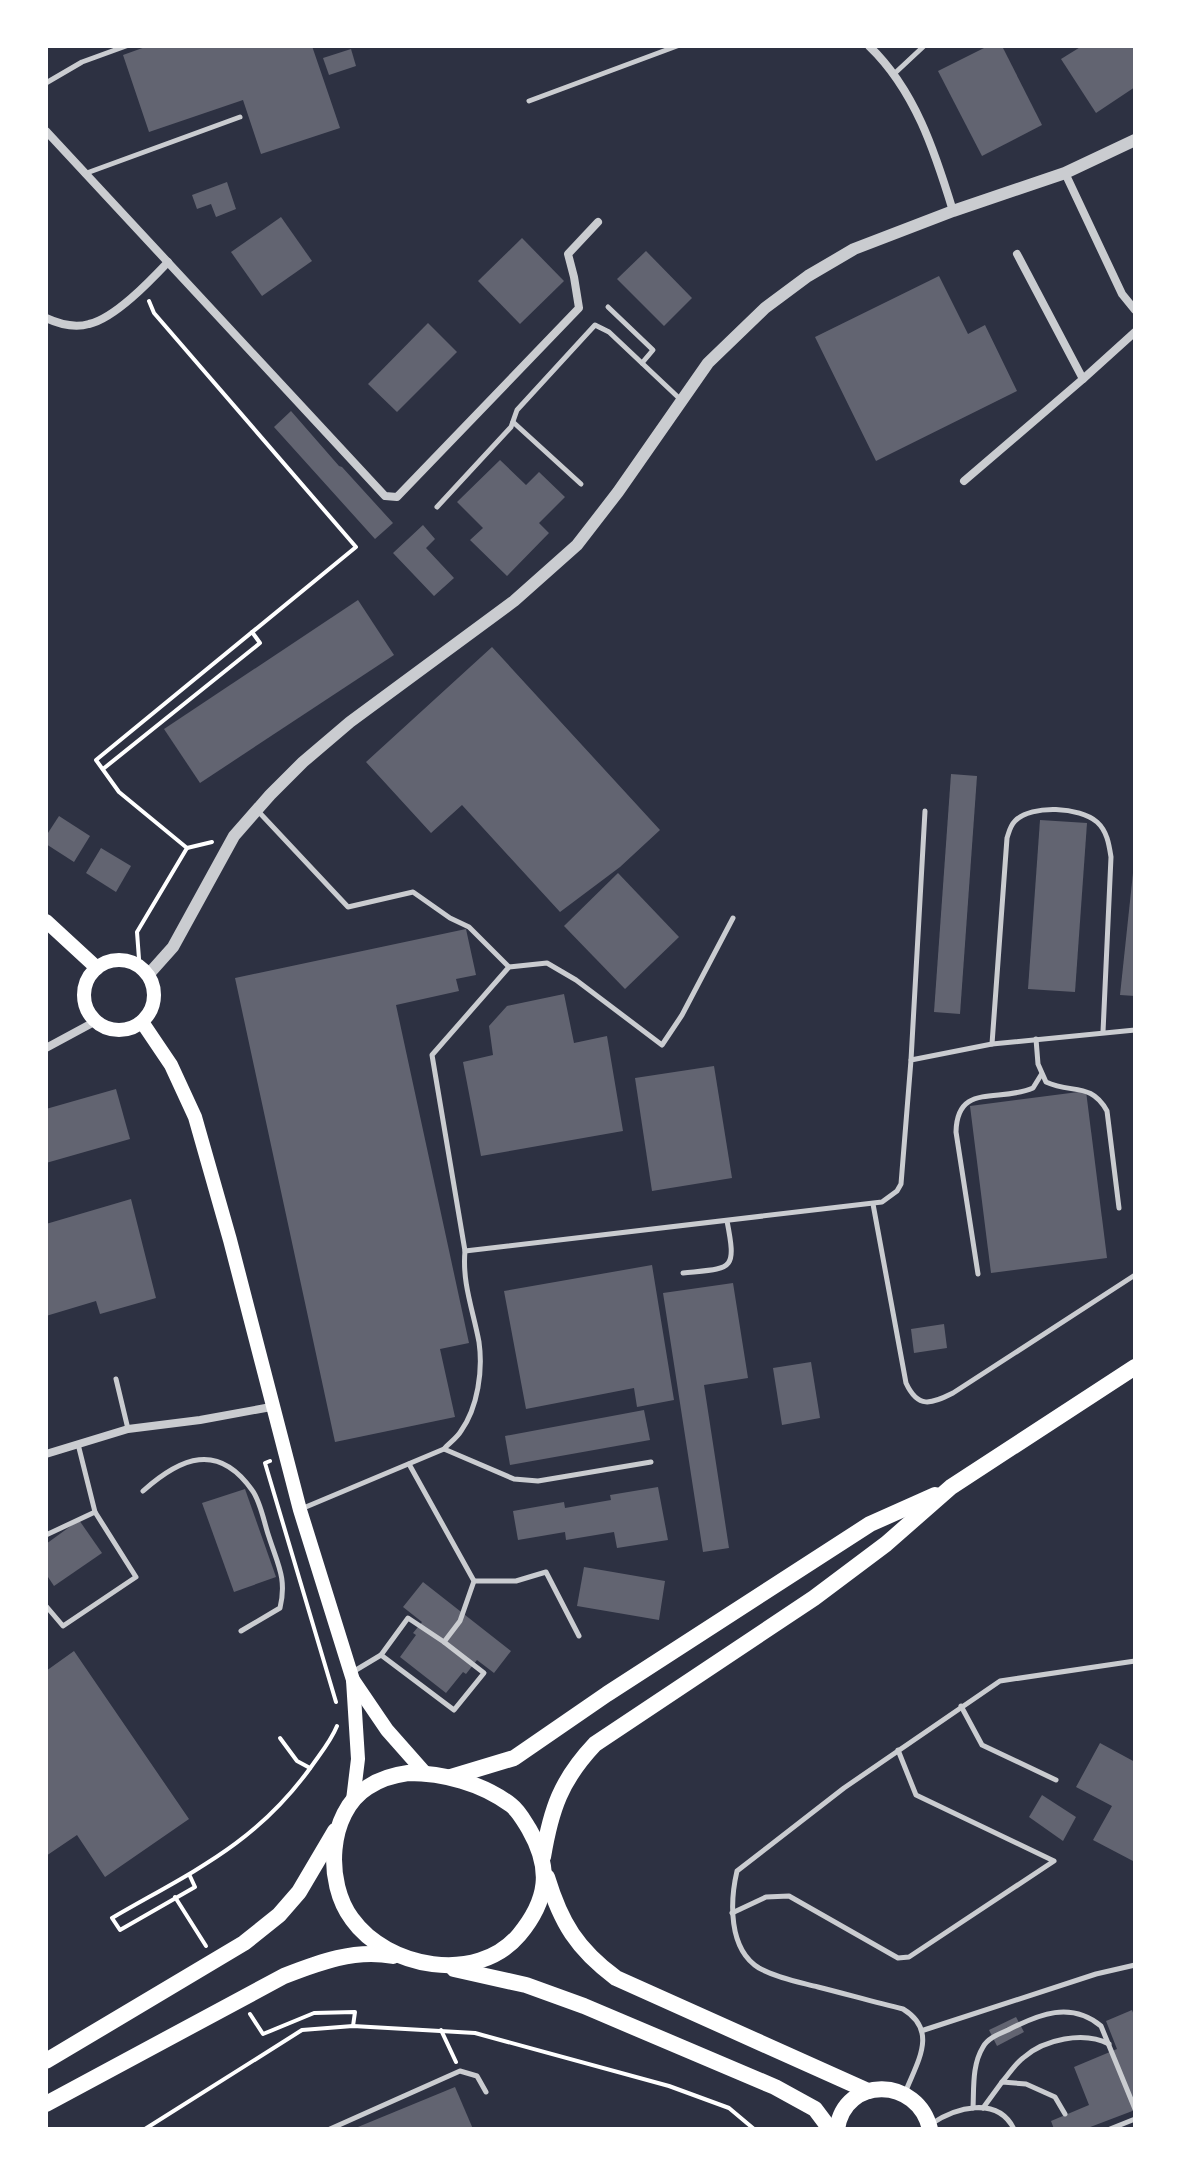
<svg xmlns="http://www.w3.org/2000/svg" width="1181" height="2175" viewBox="0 0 1181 2175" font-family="'Nunito Sans',sans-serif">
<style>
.building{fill:#626471}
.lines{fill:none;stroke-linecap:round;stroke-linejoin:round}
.path{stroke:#fff;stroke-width:4}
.service{stroke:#caccd0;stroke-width:5}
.minor{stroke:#caccd0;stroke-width:8}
.tertiary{stroke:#caccd0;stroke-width:12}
.secondary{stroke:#fff;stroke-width:14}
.trunk{stroke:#fff;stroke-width:16}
</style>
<rect width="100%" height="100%" fill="#2d3142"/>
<!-- building -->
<g class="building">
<path d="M148 46H312L340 128 261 154 243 100 149 132 123 55Z"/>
<path d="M988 46H1002L1042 125 982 156 938 71Z"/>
<path d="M1082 46H1135V87L1096 113 1061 59Z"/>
<path d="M351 49 356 66 329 75 323 58Z"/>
<path d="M227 182 236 209 216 217 211 204 197 209 192 195Z"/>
<path d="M281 217 312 261 262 296 231 252Z"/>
<path d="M522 238 564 281 520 324 478 281Z"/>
<path d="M646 251 692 298 664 326 617 279Z"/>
<path d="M939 276 968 334 985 325 1017 391 876 461 815 337Z"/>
<path d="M428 323 457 352 397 412 368 384Z"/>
<path d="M291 411 339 466 342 467 393 523 375 539 274 427Z"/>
<path d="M500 460 526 485 539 472 565 497 539 523 549 533 507 576 470 540 483 528 457 502Z"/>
<path d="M423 525 435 539 426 548 454 578 434 596 393 553Z"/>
<path d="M358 600 394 655 200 783 164 729Z"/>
<path d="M492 647 660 830 620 867 560 912 462 805 431 833 366 762Z"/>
<path d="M951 774 977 776 960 1014 934 1012Z"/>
<path d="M59 816 90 836 74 862 46 844V836Z"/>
<path d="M1040 820 1087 823 1075 992 1028 989Z"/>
<path d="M101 848 131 866 116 892 86 873Z"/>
<path d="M618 873 679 937 625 989 564 926Z"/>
<path d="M1133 873 1135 874V996L1120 995Z"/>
<path d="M466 929 476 975 456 979 459 991 396 1005 469 1343 440 1349 455 1417 335 1442 235 978Z"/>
<path d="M564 994 574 1043 607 1036 623 1131 481 1156 463 1062 493 1055 489 1026 507 1006Z"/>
<path d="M714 1066 732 1178 652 1191 635 1078Z"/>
<path d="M116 1089 130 1139 46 1163V1109Z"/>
<path d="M1086 1091 1107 1258 991 1273 970 1106Z"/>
<path d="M131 1199 156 1298 100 1314 96 1301 46 1316V1224Z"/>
<path d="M652 1265 674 1400 637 1407 634 1388 526 1409 504 1291Z"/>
<path d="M733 1283 748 1378 704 1385 729 1548 703 1552 663 1293Z"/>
<path d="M944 1324 947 1348 914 1353 911 1329Z"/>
<path d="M811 1362 820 1418 782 1425 773 1368Z"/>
<path d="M644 1410 650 1440 510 1465 505 1436Z"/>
<path d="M658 1487 668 1540 617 1548 614 1532 566 1540 565 1532 518 1540 513 1511 564 1502 565 1508 611 1500 610 1495Z"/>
<path d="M245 1489 276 1577 234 1592 202 1503Z"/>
<path d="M79 1520 102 1553 54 1586 46 1574V1544Z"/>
<path d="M584 1567 665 1581 659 1620 577 1606Z"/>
<path d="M423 1582 511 1651 494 1673 477 1660 466 1674 463 1672 446 1693 400 1657 416 1635 413 1633 422 1622 403 1607Z"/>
<path d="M74 1651 189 1819 105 1877 77 1835 46 1856V1671Z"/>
<path d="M1100 1743 1135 1762 1133 1861 1093 1840 1112 1806 1076 1787Z"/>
<path d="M1042 1795 1076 1817 1063 1841 1029 1817Z"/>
<path d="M1132 2010 1135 2018V2110L1085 2129H1054L1051 2121 1089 2105 1074 2067 1117 2049 1106 2021Z"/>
<path d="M1016 2017 1024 2032 997 2046 989 2030Z"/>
<path d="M455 2087 473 2129H353Z"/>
</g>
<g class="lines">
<!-- path -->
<g class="path">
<path d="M103 769 260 643 252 632"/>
<path d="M187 848 212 842"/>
<path d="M139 959 137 932 187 848 119 792 96 760 356 547 154 313 149 301"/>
<path d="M270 1461 265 1463 336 1702"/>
<path d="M280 1738 297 1761 310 1768"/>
<path d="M189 1874 195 1887 120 1930 112 1918C191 1872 255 1845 311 1767 320 1754 331 1741 337 1726"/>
<path d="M175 1897 206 1946"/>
<path d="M250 2014 263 2034 314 2013 355 2012 353 2026"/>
<path d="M441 2030 456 2062"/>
<path d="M145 2129 302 2030 353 2026 475 2033 669 2086 729 2108 754 2129"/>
</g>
<!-- service -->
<g class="service">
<path d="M894 74 924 46"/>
<path d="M46 83 82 62 126 46"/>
<path d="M529 101 677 46"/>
<path d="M84 174 240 117"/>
<path d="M608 307 653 350 642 363"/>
<path d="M513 422 581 484"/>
<path d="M437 507 511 427 517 410 595 325 609 332 680 399"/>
<path d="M257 810 348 907 413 892 450 918 469 927 509 967"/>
<path d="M1036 1039 1038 1064 1046 1082C1072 1094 1091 1082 1107 1111L1119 1208"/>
<path d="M992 1044 1007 838C1009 832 1010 826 1015 821 1032 804 1080 807 1097 822 1107 831 1109 844 1111 857L1103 1032"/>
<path d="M911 1060 925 811"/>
<path d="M873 1204 906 1383C918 1409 931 1404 953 1393L1135 1275"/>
<path d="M465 1251 882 1202 897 1191 901 1184 911 1060 992 1044 1135 1030"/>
<path d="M683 1273C732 1268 737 1272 727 1221"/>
<path d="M978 1274 956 1132C957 1082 999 1103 1033 1088L1041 1075"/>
<path d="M116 1379 128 1429"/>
<path d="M444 1449 514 1479 538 1481 651 1462"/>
<path d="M143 1491C181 1457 218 1442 252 1490 261 1502 264 1523 269 1537 278 1565 287 1579 280 1608L241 1631"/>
<path d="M301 1509 444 1449C449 1443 457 1438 461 1431 478 1407 483 1370 479 1342 473 1310 462 1283 465 1251L432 1055 509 967 547 963 576 980 662 1045 682 1015 733 918"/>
<path d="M46 1535 95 1512"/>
<path d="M474 1581H516L546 1572 579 1636"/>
<path d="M46 1606 63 1626 136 1577 95 1512 78 1444"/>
<path d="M381 1655 408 1618 444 1642 460 1621 474 1581 409 1464"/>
<path d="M351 1673 381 1655 454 1710 484 1673 444 1642"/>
<path d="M961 1706 982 1745 1056 1780"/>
<path d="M732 1913 766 1897 789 1896 898 1958 909 1957 1054 1861 916 1795 898 1750"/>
<path d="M924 2030 1096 1974 1135 1965"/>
<path d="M1002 2082C1009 2074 1015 2064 1023 2058 1044 2039 1084 2031 1109 2044"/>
<path d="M905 2093C917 2062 939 2031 903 2009 874 2002 846 1994 818 1987 799 1982 777 1978 759 1968 728 1949 730 1901 737 1871L844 1788 1000 1681 1135 1661"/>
<path d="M973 2108C974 2087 972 2065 983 2047 988 2038 999 2034 1008 2030 1039 2014 1071 2001 1101 2026L1135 2109"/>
<path d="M983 2108 1002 2082 1026 2084 1055 2097 1065 2114"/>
<path d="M931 2124C955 2108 997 2095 1014 2129"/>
<path d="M330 2129 460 2071 477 2076 486 2092"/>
<path d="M1110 2129 1135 2119"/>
</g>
<!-- minor -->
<g class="minor">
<path d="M869 46C915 90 935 152 953 211"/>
<path d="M46 131 385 496 397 497 579 308 574 277 568 254 598 222"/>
<path d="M1065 173 1122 294 1135 310"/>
<path d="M1017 254 1083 379 1135 332"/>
<path d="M46 318C59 324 75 328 89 324 115 318 150 281 168 262"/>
<path d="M964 481 1083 379"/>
<path d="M46 1048 96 1021"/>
<path d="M46 1454 128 1429 200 1420 271 1407"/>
</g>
<!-- tertiary -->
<path class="tertiary" d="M148 975 173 947 234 836 270 795 303 762 350 722 514 601 577 545 618 492 708 363 765 308 808 276 854 249 953 211 1065 173 1135 140"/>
<!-- secondary -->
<g class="secondary">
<path d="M46 921 97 968"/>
<circle cx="119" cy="995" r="35"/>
<path d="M142 1022 171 1065 195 1117 230 1240 300 1510 353 1680 387 1730 425 1773"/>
<path d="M353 1680 358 1759 353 1800"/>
</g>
<!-- trunk -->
<g class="trunk">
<path d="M408 1773C443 1773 482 1783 511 1805 519 1811 524 1821 529 1829 552 1869 548 1900 519 1935 477 1985 387 1968 352 1919 325 1883 327 1813 368 1787 380 1779 393 1775 408 1773Z"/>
<path d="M451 1777 514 1758 607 1694 870 1524 935 1495"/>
<path d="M543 1857C551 1809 561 1780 595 1744L814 1598 886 1544 951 1487 1135 1367"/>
<path d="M547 1877C561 1923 577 1949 616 1978L868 2091"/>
<path d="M454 1969 526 1985 584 2006 775 2087 815 2109 830 2129"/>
<path d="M46 2061 244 1943 279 1915 299 1892 335 1831"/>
<path d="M46 2104 284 1976C320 1962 354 1949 393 1956"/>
<path d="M837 2129C845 2075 918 2077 930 2129"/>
</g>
</g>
<!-- border -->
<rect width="1181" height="2175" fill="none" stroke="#ffffff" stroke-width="96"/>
</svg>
